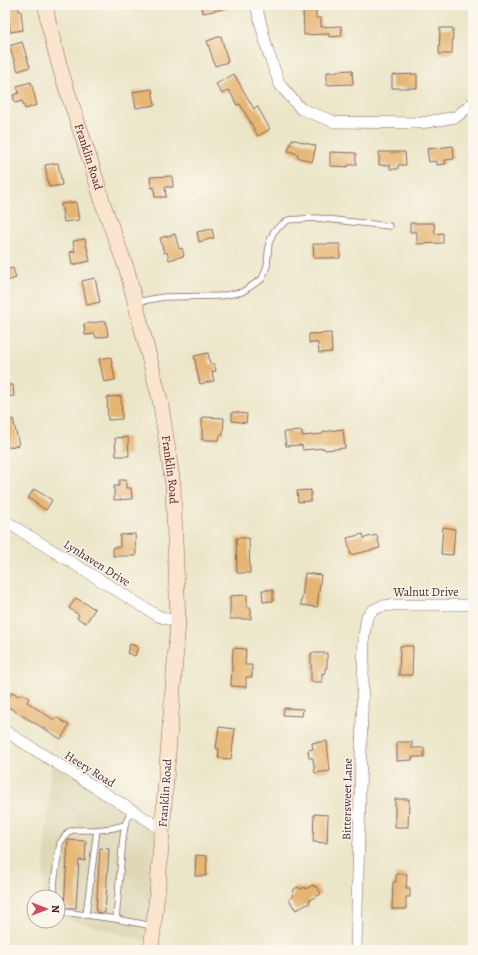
<svg xmlns="http://www.w3.org/2000/svg" width="478" height="955" viewBox="0 0 478 955" font-family="Alegreya,serif">
<style>
.built{fill:#ded8b7}
.building{fill:#e6b572}
.lines{fill:none;stroke-linecap:round;stroke-linejoin:round}
.lane-casing{stroke:#836562;stroke-width:7}
.street-casing{stroke:#836562;stroke-width:12}
.secondary-casing{stroke:#836562;stroke-width:16}
.lane{stroke:#fff;stroke-width:5.5}
.street{stroke:#fff;stroke-width:11}
.secondary{stroke:#fce5cf;stroke-width:15}
.labels{text-anchor:middle;dominant-baseline:central;stroke-width:3;stroke-linejoin:round;paint-order:stroke}
.street-label{font-size:12px;fill:#4a1f2b;stroke:#fbf7ec}
</style>
<rect width="100%" height="100%" fill="#fbf7ec"/>
<filter id="ink" filterUnits="userSpaceOnUse"><feTurbulence type="fractalNoise" baseFrequency=".025" numOctaves="2"/><feDisplacementMap in="SourceGraphic" scale="8" xChannelSelector="R" yChannelSelector="G"/><feConvolveMatrix kernelMatrix="1 2 1 2 8 2 1 2 1" color-interpolation-filters="sRGB"/></filter>
<filter id="wash" filterUnits="userSpaceOnUse"><feTurbulence type="fractalNoise" baseFrequency=".012" numOctaves="4" result="noise"/><feDisplacementMap in="SourceGraphic" scale="16" xChannelSelector="R" yChannelSelector="G"/><feGaussianBlur stdDeviation="0.9" result="paint"/><feColorMatrix in="noise" values="0 0 0 0 0 0 0 0 0 0 0 0 0 0 0 0 0 1.4 0 .05"/><feComposite in="paint" operator="in"/></filter>
<g filter="url(#wash)">
<rect width="100%" height="100%" fill="#ece6c9"/>
<!-- built -->
<path class="built" d="M51 763 164 828 152 943 58 916V897H42Z"/>
<g id="blocks">
<!-- building -->
<g class="building">
<path d="M7 5H18L19 11H21L23 30 10 32Z"/>
<path d="M201 5H227L228 8 203 13Z"/>
<path d="M316 6V18H321V27L341 26 342 36 329 37V34L304 35 303 7Z"/>
<path d="M440 28H453L452 54H439Z"/>
<path d="M221 36 228 62 215 66 207 41Z"/>
<path d="M22 42 30 67 18 71 9 46Z"/>
<path d="M352 70 353 84 327 85V72H336V71Z"/>
<path d="M234 74 254 109 257 106 270 129 258 136 240 104 237 105 229 90 222 94 216 84Z"/>
<path d="M417 74V88H392V75Z"/>
<path d="M31 82 37 105 25 109 22 101 15 103 13 95 19 93 17 86Z"/>
<path d="M152 89 155 105 136 108 133 92Z"/>
<path d="M292 139 316 146 312 162 297 157 298 154 288 151Z"/>
<path d="M453 146 454 159 445 160 446 164 437 165V161L429 162 427 149Z"/>
<path d="M330 152 356 153V165H348V167L330 166Z"/>
<path d="M379 152H405L406 165H398V169H390V165H379Z"/>
<path d="M58 163 62 185 49 187 45 165Z"/>
<path d="M172 176 173 187H165L166 197H155L154 187 151 188 150 177Z"/>
<path d="M76 202 79 220 64 222 61 204Z"/>
<path d="M410 223H434L435 234 443 233V243L417 244V232H410Z"/>
<path d="M212 229 214 238 199 242 197 232Z"/>
<path d="M175 234 179 249 182 248 184 256 169 260 167 252 164 253 160 238Z"/>
<path d="M85 239 90 261 72 265 70 252 75 251 73 241Z"/>
<path d="M313 244H340V258H314Z"/>
<path d="M13 268 16 278 7 281 5 274V270Z"/>
<path d="M95 278 100 302 87 305 82 281Z"/>
<path d="M106 321 108 336 96 338 95 334 85 335 84 324Z"/>
<path d="M331 333 332 352 319 353 318 343H309V334Z"/>
<path d="M208 353 210 364H214L216 371 212 372 214 381 200 384 194 356Z"/>
<path d="M111 357 115 380 104 382 99 359Z"/>
<path d="M5 385H13L14 396 5 397Z"/>
<path d="M121 396 122 419 108 420 107 397Z"/>
<path d="M232 412 247 414 246 423 232 421Z"/>
<path d="M202 417 224 418 223 435H220L219 440H202Z"/>
<path d="M13 419 19 445 5 448V421Z"/>
<path d="M343 429 345 448 325 450 324 448 303 450 302 445 286 446 284 432 302 431V436L323 434V432Z"/>
<path d="M128 437 129 456H116L115 438Z"/>
<path d="M119 480H126V488H131L132 499 114 500V486H119Z"/>
<path d="M34 489 52 500 46 510 28 498Z"/>
<path d="M311 490V501L298 502 297 491Z"/>
<path d="M443 527 455 529 453 555 441 554Z"/>
<path d="M135 534 136 556H113V547H120V535Z"/>
<path d="M363 534 364 538 377 535 380 548 351 555 347 538Z"/>
<path d="M236 538H249L250 573H237Z"/>
<path d="M305 573 321 575 317 607 301 605Z"/>
<path d="M262 590H273V601L263 602Z"/>
<path d="M247 595V608H251V619H230V596Z"/>
<path d="M76 598 95 609 86 623 77 618 79 615 69 608Z"/>
<path d="M130 644 138 647 135 656 127 653Z"/>
<path d="M400 646H413L412 675H399Z"/>
<path d="M233 648 246 649 245 665H252V677H246V687L231 686Z"/>
<path d="M311 653H327V668H325V674L322 673V682H311Z"/>
<path d="M12 692 19 696 21 694 29 698 27 702 54 720 56 717 69 725 61 739 5 705Z"/>
<path d="M284 708 303 709 302 716 283 715Z"/>
<path d="M219 727 235 729 231 759 218 758 219 749 216 748Z"/>
<path d="M327 741 330 771 315 773 313 758H309L308 750 313 749 312 743Z"/>
<path d="M397 742H412V748H424V757H412V760L397 761Z"/>
<path d="M395 799H409L408 827H395Z"/>
<path d="M314 814 328 815 327 843 313 842Z"/>
<path d="M68 840 86 841 85 861 79 860 76 908H64Z"/>
<path d="M100 848 109 849 105 913 96 912Z"/>
<path d="M196 855 207 856 206 876H195Z"/>
<path d="M396 874H407L406 888H410V897H406V909H392L393 882H396Z"/>
<path d="M313 885 314 887 317 886 321 894 309 900 310 903 296 910 295 908H294L289 899 293 897 294 889 298 887 301 889 305 887 306 889Z"/>
</g>
</g>
</g>
<g filter="url(#ink)">
<use href="#blocks" fill-opacity="0" stroke="#836562" stroke-width="1"/>
<g class="lines">
<defs>
<g id="lane">
<path d="M136 302 164 297 221 296 242 292 262 279 267 266 269 243 274 231 288 220 317 218 389 226"/>
<path d="M131 810 125 825 123 838 116 919 153 926"/>
<path d="M55 897 54 883 60 843 68 832 73 830H97L113 828 125 825"/>
<path d="M58 909 63 912 116 919"/>
<path d="M86 915 97 830"/>
</g>
<g id="street">
<path d="M256 5 268 52 280 85 301 109 335 122 421 123 456 117 473 103"/>
<path d="M5 521 158 616 178 622"/>
<path d="M5 731 162 829"/>
<path d="M356 950 364 636 367 616 373 610 382 606 394 605H473"/>
</g>
<g id="secondary">
<path id="s1" d="M46 5 48 21 57 57 64 81 92 166 104 207 127 270 160 400 167 444 173 485 178 622 158 885 151 950"/>
</g>
</defs>
<!-- lane casing -->
<use href="#lane" class="lane-casing"/>
<!-- street casing -->
<use href="#street" class="street-casing"/>
<!-- secondary casing -->
<use href="#secondary" class="secondary-casing"/>
<!-- lane -->
<use href="#lane" class="lane"/>
<!-- street -->
<use href="#street" class="street"/>
<!-- secondary -->
<use href="#secondary" class="secondary"/>
</g>
</g>
<g class="labels">
<!-- street labels -->
<g class="street-label">
<text stroke="none"><textPath href="#s1" startOffset="158">Franklin Road</textPath></text>
<text stroke="none"><textPath href="#s1" startOffset="482">Franklin Road</textPath></text>
<text transform="translate(97 563) rotate(32)">Lynhaven Drive</text>
<text x="426" y="592">Walnut Drive</text>
<text transform="translate(90 769) rotate(32)">Heery Road</text>
<text transform="translate(165 793) rotate(-86)">Franklin Road</text>
<text transform="translate(347 799) rotate(-89)">Bittersweet Lane</text>
</g>
</g>
<!-- margin -->
<rect width="478" height="955" fill="none" stroke="#fbf7ec" stroke-width="20"/>
<!-- north arrow -->
<g transform="translate(46 909) rotate(90)"><circle r="19" fill="#fbf7ec" stroke="#b4a19f"/>
<path d="M0-3L7 15L0 10L-7 15Z" fill="#d1495b"/>
<text y="-6" font-size="11" font-weight="bold" text-anchor="middle" fill="#4a1f2b">N</text>
</g>
</svg>
